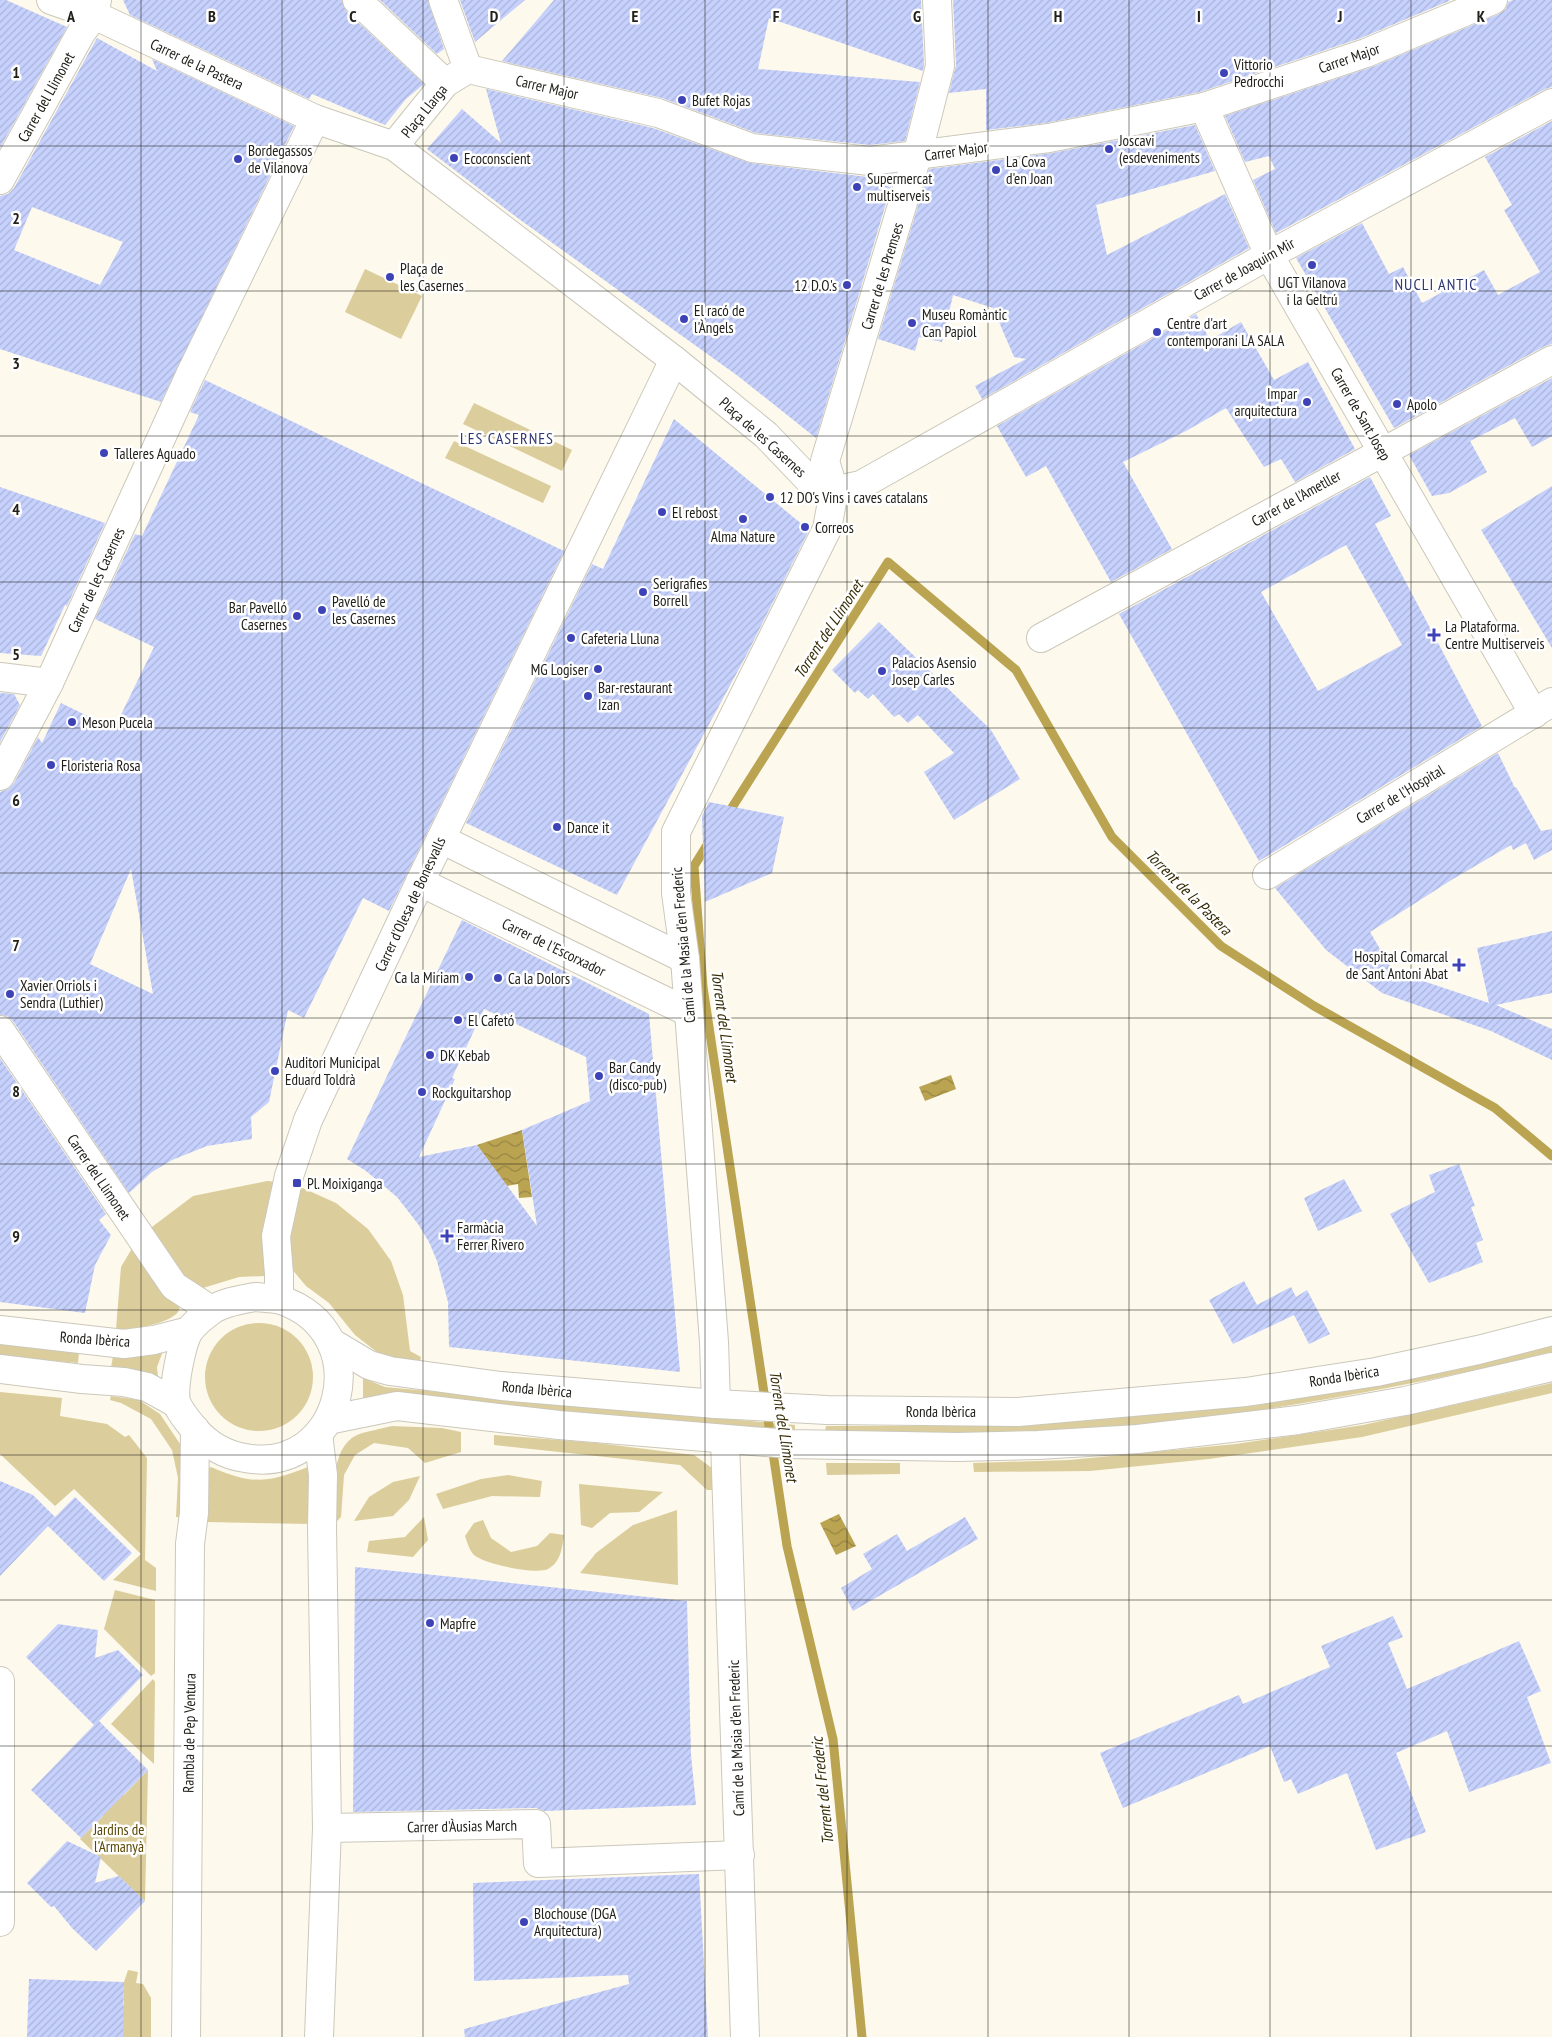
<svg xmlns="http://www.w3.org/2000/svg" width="1552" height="2037" viewBox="0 0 1552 2037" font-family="'PT Sans Narrow',sans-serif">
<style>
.green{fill:#dbcd9c}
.water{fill:url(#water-waves)}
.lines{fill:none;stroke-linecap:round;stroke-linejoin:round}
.stream{stroke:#baa452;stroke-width:9}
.building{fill:url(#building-hatch);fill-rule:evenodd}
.street-casing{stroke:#cbc8bb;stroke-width:30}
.secondary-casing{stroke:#cbc8bb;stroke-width:30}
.street{stroke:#fff;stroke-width:28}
.secondary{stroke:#fff;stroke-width:28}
.grid{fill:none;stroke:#21201b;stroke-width:1;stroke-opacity:0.55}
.poi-dot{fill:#3d43b7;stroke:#fff;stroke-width:2}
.labels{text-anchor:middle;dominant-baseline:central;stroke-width:5;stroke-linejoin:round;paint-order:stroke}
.street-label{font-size:15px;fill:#21201b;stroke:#fff}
.poi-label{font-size:15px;fill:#21201b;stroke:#fff;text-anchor:start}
.park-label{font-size:15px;fill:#594905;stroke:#fff}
.neighbourhood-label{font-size:16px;letter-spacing:1px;fill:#2f3772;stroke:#fff}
.water-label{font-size:16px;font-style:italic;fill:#352c06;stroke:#fff}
.grid-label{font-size:16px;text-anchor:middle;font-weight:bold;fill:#21201b;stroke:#fff;stroke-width:5;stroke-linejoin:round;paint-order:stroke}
</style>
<defs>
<pattern id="water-waves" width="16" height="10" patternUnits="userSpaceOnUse" patternTransform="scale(1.25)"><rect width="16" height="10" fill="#baa452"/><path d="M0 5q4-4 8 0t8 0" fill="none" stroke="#978543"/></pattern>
<pattern id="building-hatch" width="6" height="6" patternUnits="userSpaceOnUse" patternTransform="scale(1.25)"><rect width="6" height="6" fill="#c6d1fd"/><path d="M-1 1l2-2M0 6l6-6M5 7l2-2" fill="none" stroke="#aab3d8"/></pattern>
</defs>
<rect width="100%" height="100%" fill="#fdf9ec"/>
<!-- green -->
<g class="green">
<path d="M365 269 422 296 401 339 345 312Z"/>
<path d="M474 403 572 450 562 471 463 424Z"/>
<path d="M454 441 551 486 543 503 445 458Z"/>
<path d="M267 1181 278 1182 270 1269 265 1276 239 1277 203 1288 184 1283 148 1230 193 1196Z"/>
<path d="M296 1185 336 1203 368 1229 391 1261 403 1295 410 1351 421 1357 420 1361 382 1356 355 1335 329 1303 306 1286 291 1268 284 1237Z"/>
<path d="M134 1245 180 1302C180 1303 180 1309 179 1310 174 1323 129 1331 116 1329L121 1267Z"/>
<circle cx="259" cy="1377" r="54"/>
<path d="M0 1344 79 1352 78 1363 0 1356Z"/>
<path d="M1552 1346V1353C1398 1388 1244 1419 1086 1429 999 1434 912 1432 825 1431L826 1426H1016L1259 1405 1420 1376Z"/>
<path d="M163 1351 157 1367 158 1377 150 1374 111 1368 113 1356 126 1358Z"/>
<path d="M363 1378 385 1387 795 1425V1431L530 1408 363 1400Z"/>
<path d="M1552 1383V1393L1362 1437 1209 1459 1090 1471 974 1472 973 1463 1069 1460 1236 1444 1363 1425Z"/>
<path d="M0 1392 62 1398 60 1416 107 1424 125 1437 129 1435 147 1458 145 1560 156 1568V1591L113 1580 141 1554 74 1489 55 1506 0 1454Z"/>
<path d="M111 1396 139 1400 160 1414 182 1447 183 1518 176 1517 178 1478 172 1450 151 1419 121 1403 110 1400Z"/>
<path d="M392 1426 442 1428 461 1432V1452L425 1463 408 1448 374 1443 355 1455 344 1475 341 1517 335 1523C334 1497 329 1448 357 1435 367 1431 381 1429 392 1426Z"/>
<path d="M494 1435 597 1443 694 1455 712 1468 713 1490H707L680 1465 494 1445Z"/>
<path d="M826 1463H900V1474L827 1475Z"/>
<path d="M211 1467C253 1485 266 1483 308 1467L312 1471 311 1524 206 1522 205 1470Z"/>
<path d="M508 1475 542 1481 540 1497 492 1496 443 1509 436 1494 481 1479Z"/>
<path d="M420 1476 409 1500 393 1516 354 1521 369 1497 393 1482Z"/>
<path d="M579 1484 663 1492 639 1512 610 1513 592 1528 581 1525Z"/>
<path d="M677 1510 678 1585 580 1573 596 1553 633 1525Z"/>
<path d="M424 1517 428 1540 413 1557 367 1552 369 1541 405 1537Z"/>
<path d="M483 1520 491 1538 511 1552 537 1546 550 1533 564 1535C562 1548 561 1562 548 1569 536 1575 482 1564 473 1554 469 1549 467 1542 465 1536L474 1523Z"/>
<path d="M115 1590 155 1600V1673L151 1676 104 1629Z"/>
<path d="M153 1679 155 1682 154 1764 111 1724Z"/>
<path d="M148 1770 145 1901 80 1839 103 1816 102 1801 110 1790 124 1795Z"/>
<path d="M128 1970 138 1972 136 1983 143 1984 151 1998V2037H123V2027L116 2026 117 2006H124V1982Z"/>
</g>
<!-- water -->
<g class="water">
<path d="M951 1075 956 1089 925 1101 919 1087Z"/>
<path d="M522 1130 532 1197 519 1198 518 1184 507 1186 477 1145Z"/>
<path d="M839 1514 856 1546 836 1555 820 1523Z"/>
</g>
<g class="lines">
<!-- stream -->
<g class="stream">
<path d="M726 817 888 562 1016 670 1112 837 1221 946 1314 1006 1495 1108 1552 1156"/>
<path d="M709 842 694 866 703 987 787 1546 833 1739 862 2037"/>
</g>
</g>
<!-- building -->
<g class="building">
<path d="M0 0H6L67 27 0 148Z"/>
<path d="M123 0H342L346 11 424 84 406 99 385 125 312 94 309 99 130 15Z"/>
<path d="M380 0H428L444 49 437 54Z"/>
<path d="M460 0H525L475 42Z"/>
<path d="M554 0H921L924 64 923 71 769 18 758 69 920 82 905 141 870 145 756 133 662 98 502 61Z"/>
<path d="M953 0H1449V1L1361 38 1200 92 1046 123 986 130V89L949 93 956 65Z"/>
<path d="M1513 0H1552V87L1545 89 1276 233 1253 180 1275 169 1269 156 1245 162 1225 116 1372 67 1499 14 1506 9 1508 2Z"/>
<path d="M97 38 157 71 152 59 294 126 161 402 0 349V196L8 194 14 188ZM32 207 123 242 100 285 14 250Z"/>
<path d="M486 89 653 128 750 163 868 177 895 173 816 438 738 376 519 219 427 149 462 109 501 143Z"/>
<path d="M1552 121V344L1545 346 1394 428 1296 258 1362 223 1389 274 1403 267 1422 303 1484 270 1498 295 1540 272 1504 210 1512 205 1485 157Z"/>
<path d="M1195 125 1215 171 1096 205 1107 255 1225 194 1249 248 982 399 975 386 1026 359 1014 357 993 308 953 295 942 342 919 337 915 351 878 339 929 169 1052 153Z"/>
<path d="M1196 314 1210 340 1241 322 1274 380 1308 362 1355 449 1295 482 1281 459 1264 467 1226 408 1186 431 1123 462 1172 549 1111 582 1046 466 1026 477 997 426Z"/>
<path d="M1552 378V436L1532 447 1515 418 1470 441 1487 472 1449 493 1432 496 1409 455Z"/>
<path d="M205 380 564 551 389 911 363 898 304 1018 288 1010 269 1102 251 1117 252 1139 207 1146 172 1160 152 1172 129 1193 13 1021 7 1016 0 1015V792L8 789 14 783 38 737 42 743 61 703 114 729 154 647 95 619 135 534 142 536 199 415 190 412ZM131 869 153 994 90 964Z"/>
<path d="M674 419 809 530 747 654 617 895 466 823 592 564 603 569Z"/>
<path d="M1370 477 1391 516 1375 524 1482 726 1259 861 1119 614ZM1346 545 1402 645 1318 691 1261 592Z"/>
<path d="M1552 486V648L1481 530Z"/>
<path d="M0 487 105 523 67 606 65 605 41 656 0 653Z"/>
<path d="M879 622 991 730 1020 779 954 820 924 772 954 753 918 715 908 723 899 714 894 717 873 694 868 699 858 690 855 693 832 670Z"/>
<path d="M0 693 14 694 20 705 0 742Z"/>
<path d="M1498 753 1515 788 1516 787 1541 831 1552 829V850L1534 860 1526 843 1513 850 1511 845 1453 879 1370 932 1393 971 1489 1003 1477 948 1552 931V993L1496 1005 1552 1029V1060L1491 1031 1382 993 1326 950 1275 888Z"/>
<path d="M709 802 784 817 772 873 705 902 702 816Z"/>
<path d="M462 920 649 1014 680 1372 449 1347 448 1302 437 1261 429 1242 418 1224 397 1197 366 1171 347 1159ZM484 1009 586 1057 590 1101 522 1130 537 1226 477 1145 419 1157 455 1079 452 1078Z"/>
<path d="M0 1058 106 1214 99 1220 111 1235 95 1265 85 1313 0 1302Z"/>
<path d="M1459 1164 1475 1206 1471 1207 1483 1240 1476 1243 1483 1262 1429 1283 1390 1214 1435 1192 1429 1175Z"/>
<path d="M1344 1179 1362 1211 1318 1231 1304 1198Z"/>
<path d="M1244 1281 1257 1305 1291 1287 1296 1297 1307 1290 1330 1334 1309 1344 1294 1315 1233 1344 1209 1300Z"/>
<path d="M0 1481 33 1495 55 1517 75 1497 132 1553 104 1581 48 1526 0 1576Z"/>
<path d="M965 1517 978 1539 853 1611 841 1588 872 1569 863 1554 897 1534 907 1551Z"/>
<path d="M355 1567 687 1601 691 1755 696 1805 544 1811 536 1808 353 1812Z"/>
<path d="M1393 1616 1403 1637 1388 1643 1407 1689 1519 1641 1541 1691 1527 1697 1551 1763 1469 1792 1447 1731 1396 1753 1426 1832 1376 1850 1347 1773 1298 1794 1291 1779 1284 1782 1270 1746 1123 1808 1100 1753 1239 1695 1243 1704 1330 1667 1321 1646Z"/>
<path d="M58 1624 98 1630 95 1658 118 1650 143 1675 99 1721 148 1770 81 1838 31 1790 94 1725 26 1657Z"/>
<path d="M67 1841 101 1857 95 1883 119 1876 145 1901 96 1951 72 1928 54 1906 51 1907 27 1883Z"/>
<path d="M699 1874 708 2037H465L464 2029 629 1984 628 1975 474 1981 473 1883Z"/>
<path d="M29 1979 124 1982 123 2037H27Z"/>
</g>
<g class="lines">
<defs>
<g id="street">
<path d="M51 0 94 15 315 119 394 146 674 360 766 435 810 481 834 491 861 485 1269 255 1552 103"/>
<path d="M357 0 445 83"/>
<path d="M468 69 658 113 752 148 870 161 1049 138 1204 107 1366 53 1493 0"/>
<path d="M1204 107 1269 255 1534 714"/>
<path d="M394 146 445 83 468 69 443 0"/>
<path d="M0 180 81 33 94 15 97 0"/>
<path d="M1041 638 1552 360"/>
<path d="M0 677 49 683"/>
<path d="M0 776 49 683 190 375 315 119"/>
<path d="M441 839 685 959"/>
<path d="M1267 875 1552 702"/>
<path d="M420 882 688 1012"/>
<path d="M0 1030 174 1286 211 1310"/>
<path d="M279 1299V1274L276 1236 289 1176 308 1120 420 882 674 360"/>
<path d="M716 1404 714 1342 685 959 676 893V832L827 529 834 491 825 461 917 156 940 66 937 0"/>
<path d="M318 1434 323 1475 322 1529 327 1828 319 2037"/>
<path d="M725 1440 745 2037"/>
<path d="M0 1681V1922"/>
<path d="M327 1828 536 1824 538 1863 740 1855"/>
<path d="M186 2037 190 1544 194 1513 195 1429"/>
</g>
<g id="secondary">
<path d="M255 1297C263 1298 273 1298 281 1300 379 1333 342 1476 245 1458 225 1455 208 1445 194 1429 189 1422 180 1412 177 1404 171 1392 182 1343 189 1331 194 1324 205 1315 212 1310 224 1302 240 1300 255 1297Z"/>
<path d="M0 1330 124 1344 154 1340 189 1331"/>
<path d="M332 1343 369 1365 390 1371 501 1386 716 1404 827 1410 1018 1412 1246 1392 1376 1372 1478 1350 1552 1331"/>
<path d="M0 1369 82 1379 124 1382 147 1387 176 1403"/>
<path d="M328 1420 397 1406 559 1425 789 1444 958 1447 1038 1445 1138 1439 1298 1420 1405 1401 1552 1367"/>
</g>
</defs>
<!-- street casing -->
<use href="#street" class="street-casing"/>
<!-- secondary casing -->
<use href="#secondary" class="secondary-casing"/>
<!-- street -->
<use href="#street" class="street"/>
<!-- secondary -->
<use href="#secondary" class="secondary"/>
</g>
<!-- grid -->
<path class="grid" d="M141 0V2037M282 0V2037M423 0V2037M564 0V2037M705 0V2037M847 0V2037M988 0V2037M1129 0V2037M1270 0V2037M1411 0V2037M0 146H1552M0 291H1552M0 436H1552M0 582H1552M0 728H1552M0 873H1552M0 1018H1552M0 1164H1552M0 1310H1552M0 1455H1552M0 1600H1552M0 1746H1552M0 1892H1552"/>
<!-- markers -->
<g class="poi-dot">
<circle cx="1224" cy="73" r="5"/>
<circle cx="682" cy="100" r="5"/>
<circle cx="1109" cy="149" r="5"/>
<circle cx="454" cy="158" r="5"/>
<circle cx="238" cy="159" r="5"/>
<circle cx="996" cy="170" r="5"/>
<circle cx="857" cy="187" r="5"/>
<circle cx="1312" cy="265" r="5"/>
<circle cx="390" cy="277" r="5"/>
<circle cx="847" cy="285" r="5"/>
<circle cx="684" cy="319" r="5"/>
<circle cx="912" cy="323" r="5"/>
<circle cx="1157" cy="332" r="5"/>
<circle cx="1307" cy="402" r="5"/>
<circle cx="1397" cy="404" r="5"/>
<circle cx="104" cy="453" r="5"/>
<circle cx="770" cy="497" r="5"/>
<circle cx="662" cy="512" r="5"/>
<circle cx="743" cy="519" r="5"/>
<circle cx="805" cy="527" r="5"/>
<circle cx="643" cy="592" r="5"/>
<circle cx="322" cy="610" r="5"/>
<circle cx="297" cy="616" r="5"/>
<path d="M1431.5 627.5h5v5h5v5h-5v5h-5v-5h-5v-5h5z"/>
<circle cx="571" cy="638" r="5"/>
<circle cx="598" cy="669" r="5"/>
<circle cx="882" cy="671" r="5"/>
<circle cx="588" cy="696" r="5"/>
<circle cx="72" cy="722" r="5"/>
<circle cx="51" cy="765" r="5"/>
<circle cx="557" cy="827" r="5"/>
<path d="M1456.5 957.5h5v5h5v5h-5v5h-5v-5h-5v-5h5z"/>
<circle cx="469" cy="977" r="5"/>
<circle cx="498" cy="978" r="5"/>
<circle cx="10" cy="994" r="5"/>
<circle cx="458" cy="1020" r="5"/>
<circle cx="430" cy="1055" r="5"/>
<circle cx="275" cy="1071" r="5"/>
<circle cx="599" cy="1076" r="5"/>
<circle cx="422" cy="1092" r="5"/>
<rect x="292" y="1178" width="10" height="10" rx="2.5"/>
<path d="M444.5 1228.5h5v5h5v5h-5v5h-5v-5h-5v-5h5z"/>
<circle cx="430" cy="1623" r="5"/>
<circle cx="524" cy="1922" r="5"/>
</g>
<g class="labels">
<!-- street labels -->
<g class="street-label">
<text transform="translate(1349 58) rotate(-19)">Carrer Major</text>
<text transform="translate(197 64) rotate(25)">Carrer de la Pastera</text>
<text transform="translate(547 87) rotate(13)">Carrer Major</text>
<text transform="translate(46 97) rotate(-61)">Carrer del Llimonet</text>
<text transform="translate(424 111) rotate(-51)">Plaça Llarga</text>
<text transform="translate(956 151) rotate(-8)">Carrer Major</text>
<text transform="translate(1244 269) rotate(-29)">Carrer de Joaquim Mir</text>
<text transform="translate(882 276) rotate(-73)">Carrer de les Premses</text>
<text transform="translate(1361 414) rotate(60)">Carrer de Sant Josep</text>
<text transform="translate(763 437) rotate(42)">Plaça de les Casernes</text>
<text transform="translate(1296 498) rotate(-29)">Carrer de l'Ametller</text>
<text transform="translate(96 580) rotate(-65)">Carrer de les Casernes</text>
<text transform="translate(1400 794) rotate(-31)">Carrer de l'Hospital</text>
<text transform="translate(410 904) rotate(-65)">Carrer d'Olesa de Bonesvalls</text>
<text transform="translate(683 945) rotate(-95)">Camí de la Masia d'en Frederic</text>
<text transform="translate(554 947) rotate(26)">Carrer de l'Escorxador</text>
<text transform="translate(99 1177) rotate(56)">Carrer del Llimonet</text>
<text transform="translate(95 1339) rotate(4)">Ronda Ibèrica</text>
<text transform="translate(1344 1376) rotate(-9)">Ronda Ibèrica</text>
<text transform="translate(537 1389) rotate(5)">Ronda Ibèrica</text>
<text x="941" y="1411">Ronda Ibèrica</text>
<text transform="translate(189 1733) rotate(-89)">Rambla de Pep Ventura</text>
<text transform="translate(736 1738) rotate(-92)">Camí de la Masia d'en Frederic</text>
<text transform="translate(462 1826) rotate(-1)">Carrer d'Àusias March</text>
</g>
<!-- poi labels -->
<g class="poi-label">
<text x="1234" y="64">Vittorio<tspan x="1234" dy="17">Pedrocchi</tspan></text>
<text x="692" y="100">Bufet Rojas</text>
<text x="1119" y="140">Joscavi<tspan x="1119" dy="17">(esdeveniments</tspan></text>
<text x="248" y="150">Bordegassos<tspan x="248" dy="17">de Vilanova</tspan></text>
<text x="464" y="158">Ecoconscient</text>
<text x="1006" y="161">La Cova<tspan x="1006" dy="17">d'en Joan</tspan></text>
<text x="867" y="178">Supermercat<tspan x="867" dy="17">multiserveis</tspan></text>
<text x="400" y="268">Plaça de<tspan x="400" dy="17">les Casernes</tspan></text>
<text x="1312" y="282" text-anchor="middle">UGT Vilanova<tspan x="1312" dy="17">i la Geltrú</tspan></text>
<text x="837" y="285" text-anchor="end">12 D.O.'s</text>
<text x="694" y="310">El racó de<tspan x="694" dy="17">l'Àngels</tspan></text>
<text x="922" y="314">Museu Romàntic<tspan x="922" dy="17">Can Papiol</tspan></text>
<text x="1167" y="323">Centre d'art<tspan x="1167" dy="17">contemporani LA SALA</tspan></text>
<text x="1297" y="393" text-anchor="end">Impar<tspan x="1297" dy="17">arquitectura</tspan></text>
<text x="1407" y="404">Apolo</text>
<text x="114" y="453">Talleres Aguado</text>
<text x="780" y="497">12 DO's Vins i caves catalans</text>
<text x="672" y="512">El rebost</text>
<text x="815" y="527">Correos</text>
<text x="743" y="536" text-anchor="middle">Alma Nature</text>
<text x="653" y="583">Serigrafies<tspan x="653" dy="17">Borrell</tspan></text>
<text x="332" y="601">Pavelló de<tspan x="332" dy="17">les Casernes</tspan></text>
<text x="287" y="607" text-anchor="end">Bar Pavelló<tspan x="287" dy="17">Casernes</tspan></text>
<text x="1445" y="626">La Plataforma.<tspan x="1445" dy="17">Centre Multiserveis</tspan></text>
<text x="581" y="638">Cafeteria Lluna</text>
<text x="892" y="662">Palacios Asensio<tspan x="892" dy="17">Josep Carles</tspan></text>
<text x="588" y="669" text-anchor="end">MG Logiser</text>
<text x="598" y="687">Bar-restaurant<tspan x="598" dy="17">Izan</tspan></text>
<text x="82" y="722">Meson Pucela</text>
<text x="61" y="765">Floristeria Rosa</text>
<text x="567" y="827">Dance it</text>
<text x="1448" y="956" text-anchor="end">Hospital Comarcal<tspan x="1448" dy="17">de Sant Antoni Abat</tspan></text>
<text x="459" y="977" text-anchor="end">Ca la Miriam</text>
<text x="508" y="978">Ca la Dolors</text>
<text x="20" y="985">Xavier Orriols i<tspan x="20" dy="17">Sendra (Luthier)</tspan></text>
<text x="468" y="1020">El Cafetó</text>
<text x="440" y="1055">DK Kebab</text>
<text x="285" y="1062">Auditori Municipal<tspan x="285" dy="17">Eduard Toldrà</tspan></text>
<text x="609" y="1067">Bar Candy<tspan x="609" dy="17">(disco-pub)</tspan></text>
<text x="432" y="1092">Rockguitarshop</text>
<text x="307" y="1183">Pl. Moixiganga</text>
<text x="457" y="1227">Farmàcia<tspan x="457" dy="17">Ferrer Rivero</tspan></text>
<text x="440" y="1623">Mapfre</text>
<text x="534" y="1913">Blochouse (DGA<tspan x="534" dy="17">Arquitectura)</tspan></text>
</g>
<!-- park labels -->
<g class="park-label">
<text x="119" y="1829">Jardins de<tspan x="119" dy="17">l'Armanyà</tspan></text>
</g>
<!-- neighbourhood labels -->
<g class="neighbourhood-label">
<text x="1436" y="284">NUCLI ANTIC</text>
<text x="507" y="438">LES CASERNES</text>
</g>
<!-- water labels -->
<g class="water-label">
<text transform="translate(828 629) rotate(-57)">Torrent del Llimonet</text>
<text transform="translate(1189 892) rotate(45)">Torrent de la Pastera</text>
<text transform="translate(725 1026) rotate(82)">Torrent del Llimonet</text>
<text transform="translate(784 1426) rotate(81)">Torrent del Llimonet</text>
<text transform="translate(822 1791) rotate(-96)">Torrent del Frederic</text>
</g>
</g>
<g class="grid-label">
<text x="71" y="22">A</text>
<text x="212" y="22">B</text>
<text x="353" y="22">C</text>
<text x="494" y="22">D</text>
<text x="635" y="22">E</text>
<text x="776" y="22">F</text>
<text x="917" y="22">G</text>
<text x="1058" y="22">H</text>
<text x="1199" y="22">I</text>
<text x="1340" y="22">J</text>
<text x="1481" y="22">K</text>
<text x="16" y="78">1</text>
<text x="16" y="224">2</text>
<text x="16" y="369">3</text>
<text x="16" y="515">4</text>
<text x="16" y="660">5</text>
<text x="16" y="806">6</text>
<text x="16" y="951">7</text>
<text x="16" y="1097">8</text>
<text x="16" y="1242">9</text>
</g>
</svg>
